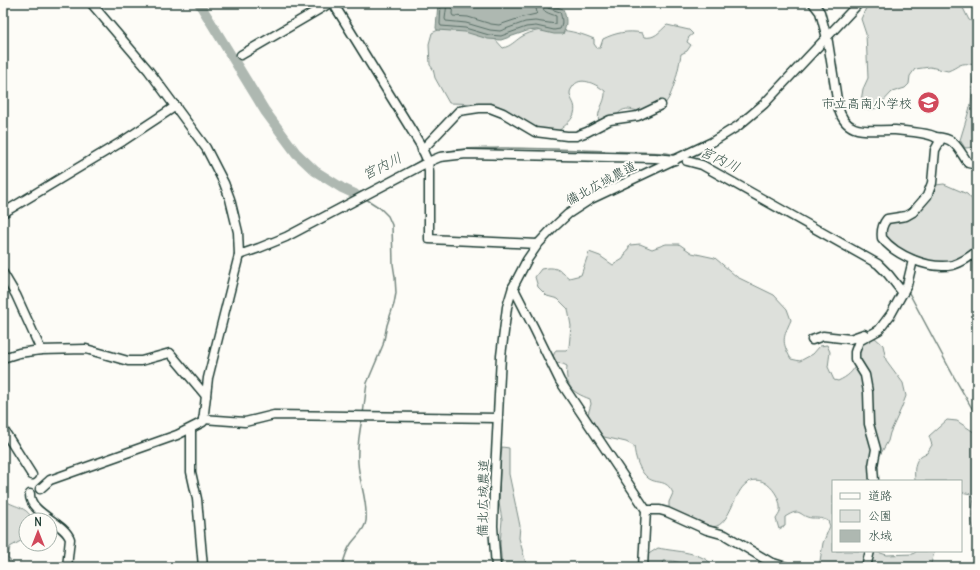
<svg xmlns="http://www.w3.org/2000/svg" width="980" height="570" viewBox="0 0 980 570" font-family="Delius,'Klee One',sans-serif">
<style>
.green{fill:#dde0db;stroke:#7e8e88}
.water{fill:#aeb8b1;stroke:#75877f}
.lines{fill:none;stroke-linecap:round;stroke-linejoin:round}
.shore{stroke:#586e66;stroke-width:1}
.stream{stroke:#75877f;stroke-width:1.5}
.river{stroke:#aeb8b1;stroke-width:10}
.minor-casing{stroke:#1f3d34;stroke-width:11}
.minor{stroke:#fdfcf7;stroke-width:8}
.labels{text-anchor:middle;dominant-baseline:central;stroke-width:4;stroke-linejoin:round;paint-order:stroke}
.poi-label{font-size:13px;fill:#1f3d34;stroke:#fdfcf7;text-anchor:end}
.street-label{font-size:13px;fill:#1f3d34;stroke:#fdfcf7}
.water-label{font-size:14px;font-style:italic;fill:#435c53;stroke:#fdfcf7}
</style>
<rect width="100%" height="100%" fill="#fdfcf7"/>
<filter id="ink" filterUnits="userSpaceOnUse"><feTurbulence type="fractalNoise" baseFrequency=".025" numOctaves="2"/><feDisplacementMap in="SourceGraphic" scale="8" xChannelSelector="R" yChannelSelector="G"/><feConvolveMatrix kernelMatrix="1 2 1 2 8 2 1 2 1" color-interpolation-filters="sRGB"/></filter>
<g filter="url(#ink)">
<!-- green -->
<g class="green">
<path d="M873 3H953L962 6 969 20 974 22 977 19V147L965 148 960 140 971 104 974 65C960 61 959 67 948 71L930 67 915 69 910 76 909 84 905 88 892 92 877 108 868 110 862 108 861 101 863 89 868 78 866 34 861 19 866 8Z"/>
<path d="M667 25 689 30 693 34 689 37 687 42 691 45 687 51 681 54C679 67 673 96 664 105 660 110 650 112 644 114 634 109 622 105 616 117 614 120 612 125 608 127 608 127 602 127 601 127 593 112 606 105 605 91 597 85 582 76 574 85 572 88 570 90 570 93 570 101 577 103 574 114 571 122 563 127 557 132L532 129 485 104 449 103 435 78 433 69 430 65 429 44 432 33 440 29 463 30 494 38 503 48C511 46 515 41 521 37 542 24 574 30 594 39V44L597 48H600L603 39C615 33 628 30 642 33L644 37C655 39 659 32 667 25Z"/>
<path d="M944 184 967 194 977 205V248C973 251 969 255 964 257 937 272 904 256 884 237L887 222 902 218 936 185Z"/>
<path d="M640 244 652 249 666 244H679L692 253 715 258 737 277 774 295 787 309 791 320C783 338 781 341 791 359L800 361 813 354 820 346 827 345 830 352 828 367 834 380 838 381C858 372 857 361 860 342L874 337 883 345 886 360 903 383 906 396 901 409 890 433 888 441 871 471 869 481H833V551H874L887 555 913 554 917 551H932L934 553 930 567H819L823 543 830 526 828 521C822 518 819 518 812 518 799 517 802 506 785 517V526L779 529 776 519C777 517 780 514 780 511 782 495 763 472 747 483 734 492 731 520 717 526 708 530 679 514 669 510V502L673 493C666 478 657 485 648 478 639 471 635 457 634 446L626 442 604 437 597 429 588 414 591 404 590 399C571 392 565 386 567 366L563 364 557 363 553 356 556 350H566L569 347 571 326 568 309 558 299 547 296 538 287 535 277 541 269C556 266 558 269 569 278L581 275 589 252 600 256 613 265 623 259 630 245Z"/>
<path d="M947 420 957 421 977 434V536C970 524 971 512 974 499L971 494 961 492V481H915C914 468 914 457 927 453L932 445 929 436Z"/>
<path d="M502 447 509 448V474L520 526 519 538 527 567H502L500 543 502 520 499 503 500 464Z"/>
<path d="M3 499C14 508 26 505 33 520H26V538L10 547 8 558 16 567H3Z"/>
<path d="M658 548C677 552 701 551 715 567H688C681 562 672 560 663 561L661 567H646L647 555Z"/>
</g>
<!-- water -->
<path class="water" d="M438 3 551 5 563 9C567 18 567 25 563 34H554L537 30 527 31 501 40 488 39 465 32 437 30 436 28Z"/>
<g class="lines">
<!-- shore -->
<g class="shore">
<path d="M441 3 440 24 441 26 465 28 489 35 501 36 526 27 536 26 554 30 560 29C563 24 562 18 560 12L548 8 546 3"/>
<path d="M447 3 445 19 446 21 466 23 490 30 500 31 525 22 535 21 556 24V16C549 13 542 13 541 3"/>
<path d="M453 3 452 14 453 16 468 17 491 24 499 25 523 17 536 14 537 13 535 3"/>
</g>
<!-- stream -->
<g class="stream">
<path d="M429 157C451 147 477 149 501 148 556 148 611 152 666 153L676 155"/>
<path d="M397 174 423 159"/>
<path d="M355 194 367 190"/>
<path d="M766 196 846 242"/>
<path d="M890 270 903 285"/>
<path d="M908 291 954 377 977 417"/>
<path d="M363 414 367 383 383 345 387 325 394 304 396 293 395 277 393 264 392 225 388 216 380 208 366 199"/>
<path d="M342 567C344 559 346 551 351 544 356 537 365 530 366 521 368 501 359 482 358 463 357 448 359 434 362 419"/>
</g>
<!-- river -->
<path class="river" d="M199 3 265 111 296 153 315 171 342 188 355 194"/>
<defs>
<g id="minor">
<path d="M333 3 420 144 428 162 429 172V239L538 244"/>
<path d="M813 3 820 12 828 42 838 106C845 138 871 129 895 130 905 131 916 132 926 134 931 135 936 136 940 141L935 150 932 183 927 196 913 212 906 216 887 219C882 225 881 230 882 238 896 256 930 270 953 265 962 262 970 257 977 251"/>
<path d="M241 55 330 3"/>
<path d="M936 137C956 138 958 149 968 163L977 165"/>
<path d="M422 150 459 111 479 108H490L503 113 535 132 567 136H576L587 132 610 120 638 116 661 105"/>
<path d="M687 161 702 165 878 264 888 274 903 293"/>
<path d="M3 213 123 141 176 106"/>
<path d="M239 255 259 248 286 237 428 162 440 157 466 154 655 158 675 160"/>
<path d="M3 273 16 295 41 350"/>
<path d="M513 287 534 328 560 381 646 510 643 567"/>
<path d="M812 340 823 336 850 339 864 334"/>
<path d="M3 358 19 353 41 350 86 349 128 361H141L170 353 206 396"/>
<path d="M203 419 245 422 274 415 498 418"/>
<path d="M3 429 32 475"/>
<path d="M191 429V472L197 499 203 567"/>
<path d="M874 481 873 466 876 449 869 424 868 392 865 375 855 359V352L859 341 879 330 891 314 907 285 913 260"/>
<path d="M40 489 50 480 177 435 203 422 208 378 239 255 238 232 230 199 224 183 206 148 149 71 91 3"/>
<path d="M30 494C29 513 64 522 70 539L67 567"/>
<path d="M646 510H660L667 512 707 530 725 535 770 562 786 567"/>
<path d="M496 567 493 526 494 493 501 356 507 307 513 287 527 260 538 244 553 228 568 214 591 199 712 142 738 126 764 104 859 3"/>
<path d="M866 567 870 551"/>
</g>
</defs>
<!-- minor casing -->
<use href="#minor" class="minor-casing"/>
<!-- minor -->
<use href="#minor" class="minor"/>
</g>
</g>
<!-- icons -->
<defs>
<symbol id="school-disc" viewBox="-11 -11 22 22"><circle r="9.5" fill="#d1495b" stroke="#fdfcf7"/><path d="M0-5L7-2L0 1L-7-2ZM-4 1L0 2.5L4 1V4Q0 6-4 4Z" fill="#fff"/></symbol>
</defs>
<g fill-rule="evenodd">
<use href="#school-disc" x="916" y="90" width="25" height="25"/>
</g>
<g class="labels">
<!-- poi labels -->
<g class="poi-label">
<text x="912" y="103">市立高南小学校</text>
</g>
<!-- street labels -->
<g class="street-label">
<text transform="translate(601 183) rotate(-28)">備北広域農道</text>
<text transform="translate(483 498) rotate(-89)">備北広域農道</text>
</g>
<!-- water labels -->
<g class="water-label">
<text transform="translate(720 159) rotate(25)">宮内川</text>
<text transform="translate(382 166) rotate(-27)">宮内川</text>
</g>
</g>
<!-- margin -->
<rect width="980" height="570" fill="none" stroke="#fdfcf7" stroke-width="16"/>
<rect x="8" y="8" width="964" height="554" fill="none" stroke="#1f3d34" stroke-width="1.5" filter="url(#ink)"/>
<!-- legend -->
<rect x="832" y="480" width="130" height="72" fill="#fdfcf7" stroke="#a4b0a9"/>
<rect x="840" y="493" width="20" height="6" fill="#fdfcf7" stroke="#a4b0a9"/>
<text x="868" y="500" font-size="12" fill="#1f3d34">道路</text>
<rect x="840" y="510" width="20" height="12" fill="#dde0db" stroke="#a4b0a9"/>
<text x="868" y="520" font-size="12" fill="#1f3d34">公園</text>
<rect x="840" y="530" width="20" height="12" fill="#aeb8b1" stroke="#a4b0a9"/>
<text x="868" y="540" font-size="12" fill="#1f3d34">水域</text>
<!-- north arrow -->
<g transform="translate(38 532)"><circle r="19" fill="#fdfcf7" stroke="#a4b0a9"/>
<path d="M0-3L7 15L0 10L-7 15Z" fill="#d1495b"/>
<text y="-6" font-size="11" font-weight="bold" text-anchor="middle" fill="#1f3d34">N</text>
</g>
</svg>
